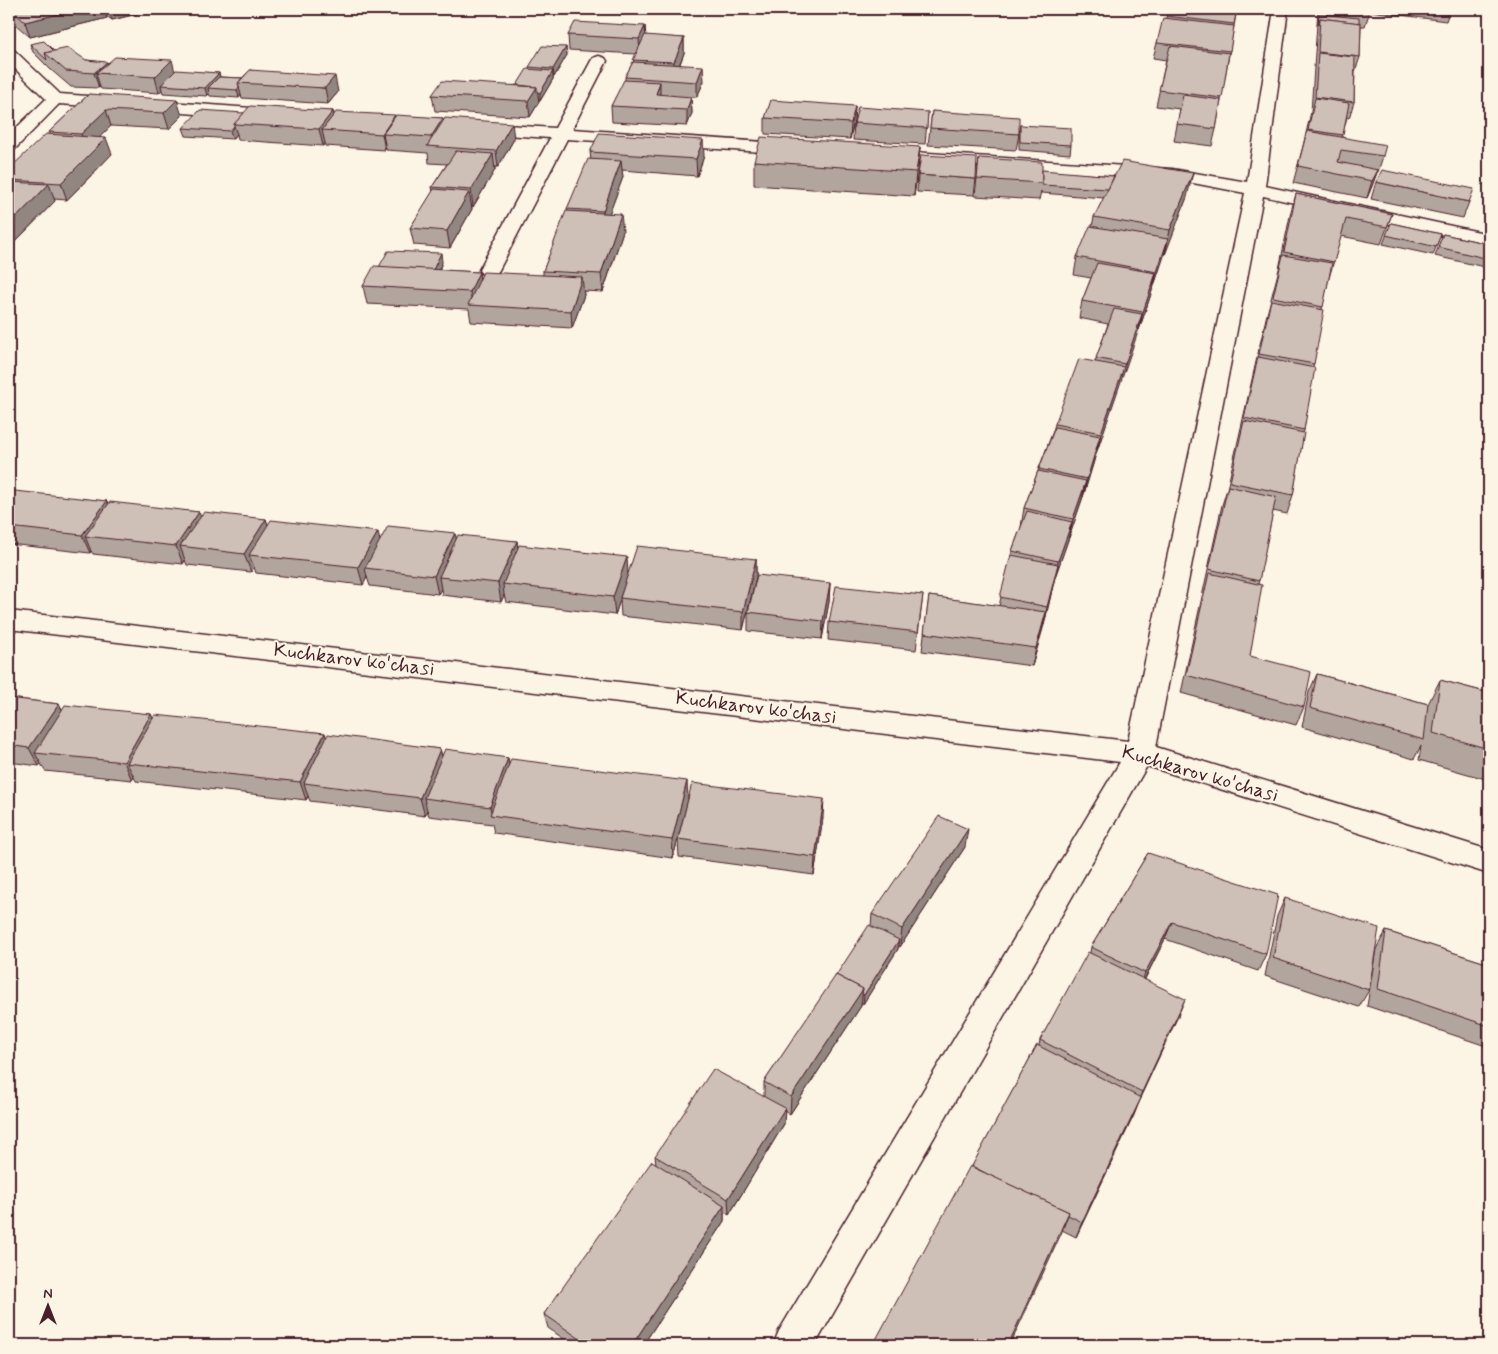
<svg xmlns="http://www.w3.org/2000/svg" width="1498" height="1354" viewBox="0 0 1498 1354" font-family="Mynerve,sans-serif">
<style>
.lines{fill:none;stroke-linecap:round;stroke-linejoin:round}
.street-casing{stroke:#4a1f2b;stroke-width:3}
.street{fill:#fcf5e5;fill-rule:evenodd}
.wall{fill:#b2a59d;stroke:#4a1f2b}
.shaded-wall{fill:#918680;stroke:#4a1f2b}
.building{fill:#cfc0b7;stroke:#4a1f2b}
.labels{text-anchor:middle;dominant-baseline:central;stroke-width:4;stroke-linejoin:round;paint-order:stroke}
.street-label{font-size:20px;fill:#4a1f2b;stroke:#fcf5e5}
</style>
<rect width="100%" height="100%" fill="#fcf5e5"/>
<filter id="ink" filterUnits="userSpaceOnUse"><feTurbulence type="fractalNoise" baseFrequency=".02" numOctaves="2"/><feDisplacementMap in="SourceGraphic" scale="10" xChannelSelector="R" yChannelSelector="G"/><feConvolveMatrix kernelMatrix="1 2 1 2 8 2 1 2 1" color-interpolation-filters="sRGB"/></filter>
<g filter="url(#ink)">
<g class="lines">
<defs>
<g id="street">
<path d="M9 9H17L15 12 9 13Z"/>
<path d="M1274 9H1288L1265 186 1489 234V246L1263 196 1156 747 1489 850V874L1147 766 815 1345H773L779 1331 1120 762 9 629V611L1128 741 1245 193 1172 179 882 160 876 159 873 155 876 151 882 150 1172 169 1247 182Z"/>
<path d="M9 49 15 51 60 94 280 110 286 111 288 115 286 119 280 120 59 104 15 149 9 150V135L46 99 9 63Z"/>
<path d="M599 56 605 58 607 61 572 129 794 144 800 145 803 149 800 153 794 154 567 139 499 270 496 274 489 276 482 274 479 270 550 138 475 133 469 132 466 128 469 124 475 123 555 128 591 61 593 58Z"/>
</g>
</defs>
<!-- street casing -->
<use href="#street" class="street-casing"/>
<!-- street -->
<use href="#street" class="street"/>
</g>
<!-- wall -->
<g class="wall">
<path d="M10 9H157L112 20 106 16 107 18 30 37 15 24Z"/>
<path d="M1168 9H1237L1216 129 1212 146 1174 141 1180 109 1156 106 1166 60 1153 58 1157 43 1166 18Z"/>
<path d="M1318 9H1450L1446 21 1370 11 1365 26H1361L1360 57 1355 72 1354 102 1349 118 1347 117 1342 137 1383 156 1378 172H1377L1372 186 1367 198 1293 183 1303 146 1311 112Z"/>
<path d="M1462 9H1489V12Z"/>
<path d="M645 26 646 36 684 38V53L680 64 704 81 697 97H691L692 113 687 126 612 122 611 106 625 80V77L633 62 636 54 569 50 568 35Z"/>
<path d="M30 44 86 60 175 71 219 73 220 77 242 78 250 70 338 92 328 104 242 98 241 95 239 98 210 96 209 94 207 96 163 93 162 90 159 93 101 89 100 87 99 88 71 87 50 69 33 52Z"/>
<path d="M566 47 567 55 554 77H553V79L540 101H538L539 102 530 117 435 111 432 95 517 85 529 69V67Z"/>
<path d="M89 94 182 116 169 129 111 126 100 137 112 154 67 200 54 199 55 201 10 247H9V169L50 134 49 132Z"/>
<path d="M855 106 854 121 850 139 765 134V118Z"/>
<path d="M333 111 334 114 443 118 444 120 514 139 498 167H495V170L473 207 471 206 472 209 450 248 414 245 410 228 433 192 432 187 447 164 429 163 428 153 386 150V149L385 150 325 146V143L323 146 238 140 237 134 233 139 186 136 183 128 244 113Z"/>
<path d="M932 111 1019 134 1016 150 928 145Z"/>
<path d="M928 112 925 144 853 140 854 123Z"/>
<path d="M1020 125 1071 145 1070 154 1019 150V133Z"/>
<path d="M920 147 914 196 754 185V161Z"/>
<path d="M590 152 704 156 697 176 622 170 623 177 609 214 623 231 603 292 583 291 584 295 572 328 471 322 469 309 367 304 363 286 379 267 442 262 439 270 479 272 480 279 543 275V271L567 211V209L591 160Z"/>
<path d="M979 158 1042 171 1187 197 1164 255 1139 330 1138 329 1097 451 1083 497 1054 580 1044 625 1032 666 922 651 929 596 999 606 1012 551 1021 527 1024 508 1053 431 1055 424 1095 362 1108 324 1079 318 1082 301 1091 278 1074 275 1077 257 1092 226 1094 217 1104 198 1041 193V191L1039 200 975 196Z"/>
<path d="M918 175 976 179 974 195 917 192Z"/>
<path d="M1376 182 1469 202 1463 218 1371 199Z"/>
<path d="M1296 194 1392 214 1381 244 1341 236 1329 278 1322 309 1313 368 1304 430 1293 495 1287 514 1273 511 1258 584 1250 656 1304 707 1296 725 1181 693 1222 505 1227 489 1266 318 1279 269 1291 211Z"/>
<path d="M1391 223 1441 234 1433 255 1383 244Z"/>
<path d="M1443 234 1489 244V268L1435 256Z"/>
<path d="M9 490 12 491 13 494 107 501 109 504 199 512 200 517 266 519 268 525 380 540 455 533 456 538 517 541 518 548 628 573 756 559V577L743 630 621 616 620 600 615 615 506 602 504 595 501 602 442 595 441 589 438 594 370 586 367 577 363 585 256 573 254 567 251 572 187 565 185 560 183 564 93 554 91 551 90 553 9 544Z"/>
<path d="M830 583 829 602 822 639 748 631V612Z"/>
<path d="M923 595 916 650 828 640 829 622Z"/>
<path d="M1317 674 1428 704 1440 680 1489 693V780L1419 760 1421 746 1414 759 1302 727 1309 692Z"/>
<path d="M9 698 59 704 62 710 151 714 153 719 325 733 326 738 440 749 442 756 508 758 509 765 688 799 823 818 814 875 679 857 678 839 687 803 673 858 494 833 492 824 429 816 427 810 425 816 310 801 308 796 306 800 136 781 134 777 132 780 45 771 41 764 39 766 9 762Z"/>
<path d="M965 847 900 947 898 946V949L863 1004 861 1003V1006L790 1114 784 1110V1124L729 1215 724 1212V1221L643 1345H560L564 1339 548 1328 544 1314 656 1164 655 1156 764 1096V1082L871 926 872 914Z"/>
<path d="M1148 853 1266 954 1258 971 1165 939 1145 979 1178 1016 1140 1098 1134 1115 1076 1237 1062 1230 1061 1234 972 1167 1037 1045 1039 1046 1040 1040 1090 953 1091 947Z"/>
<path d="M1285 898 1369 990 1359 1007 1265 976 1277 916Z"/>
<path d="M1386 931 1489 964V1047L1367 1006 1376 949Z"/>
</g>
<!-- shaded-wall -->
<g class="shaded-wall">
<path d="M80 9H104L107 18 30 37 25 22Z"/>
<path d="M108 9H157L112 20Z"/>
<path d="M645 26 646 41 640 54 639 39Z"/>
<path d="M684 38V53L674 78V62Z"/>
<path d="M566 47 567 55 554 77 553 69Z"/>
<path d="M172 60 176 76 161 85 162 90 159 93 155 77Z"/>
<path d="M107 62 111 74 96 73 100 87 99 88 94 73Z"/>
<path d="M703 66 704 81 697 97V82Z"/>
<path d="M553 71V79L540 101V93Z"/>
<path d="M219 73 221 81 208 88 209 94 207 96 205 88Z"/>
<path d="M335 76 338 92 328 104 325 88Z"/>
<path d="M9 80 13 90 9 92Z"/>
<path d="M660 82V97L656 110V94Z"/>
<path d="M239 87 241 95 239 98 237 90Z"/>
<path d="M537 87 539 102 530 117 528 101Z"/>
<path d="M691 97 692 113 687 126V110Z"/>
<path d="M177 100 182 116 169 129 164 113Z"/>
<path d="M855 106 854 121 850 139 851 123Z"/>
<path d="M106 110 111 126 87 150 81 134Z"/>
<path d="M333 111 337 127 322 130 325 143 323 146 319 129Z"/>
<path d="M395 115 398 131 383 134 386 149 385 150 382 134Z"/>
<path d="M443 118 446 135 433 147 431 137Z"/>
<path d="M512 123 514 139 498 167 496 151Z"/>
<path d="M234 126 237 134 233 139 230 131Z"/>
<path d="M106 138 112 154 67 200 61 183Z"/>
<path d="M703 140 704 156 697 176 696 159Z"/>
<path d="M920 147 918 171 914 196 916 172Z"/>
<path d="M493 154 495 170 473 207 471 190Z"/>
<path d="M621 161 623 177 604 228 603 211Z"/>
<path d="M1378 170 1372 186 1367 198 1372 181Z"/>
<path d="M1193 173 1187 197 1165 255 1170 230Z"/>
<path d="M49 184 55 201 10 247 9 243V225Z"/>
<path d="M469 192 472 209 450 248 447 231Z"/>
<path d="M621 214 623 231 603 292 601 274Z"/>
<path d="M1168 239 1164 256 1153 289 1157 272Z"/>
<path d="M441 253 442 262 434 281 432 272Z"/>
<path d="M479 272 481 289 472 305 470 292Z"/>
<path d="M1156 273 1152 291 1139 330 1143 312Z"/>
<path d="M582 277 584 295 572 328 571 311Z"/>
<path d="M1142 314 1138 332 1097 451 1101 433Z"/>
<path d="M1100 436 1096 454 1083 497 1087 479Z"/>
<path d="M1086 481 1082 499 1069 538 1073 519Z"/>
<path d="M12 491 20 509 9 523V494Z"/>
<path d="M107 501 115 519 85 536 91 551 90 553 82 535Z"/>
<path d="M199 512 205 530 180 546 185 560 183 564 176 546Z"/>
<path d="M266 519 272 537 249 555 254 567 251 572 244 554Z"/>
<path d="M1072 522 1068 540 1054 580 1058 561Z"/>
<path d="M378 532 382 550 365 568 367 577 363 585 358 567Z"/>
<path d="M455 533 459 551 439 577 441 589 438 594 434 576Z"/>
<path d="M517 541 519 560 503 584 504 595 501 602 498 583Z"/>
<path d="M627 557 628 575 620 598V600L615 615 613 597Z"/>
<path d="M756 559V577L743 630V612Z"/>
<path d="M1058 564 1054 582 1044 625 1047 607Z"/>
<path d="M830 583 829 602 822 639 823 621Z"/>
<path d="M1046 612 1042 631 1032 666 1036 648Z"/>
<path d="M59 704 69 723 35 753 41 764 39 766 29 748Z"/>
<path d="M151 714 159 732 127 763 134 777 132 780 124 762Z"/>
<path d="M325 733 330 751 304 783 308 796 306 800 300 782Z"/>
<path d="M440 749 445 767 424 798 427 810 425 816 420 798Z"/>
<path d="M508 758 511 776 492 816 490 807Z"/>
<path d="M687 781 688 800 673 858 672 840Z"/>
<path d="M824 799 823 818 814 875 815 857Z"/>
<path d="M968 829 965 847 900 947 902 929Z"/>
<path d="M1172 922 1165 939 1139 990 1145 973Z"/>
<path d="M899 940 898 949 863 1004 864 995Z"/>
<path d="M863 989 861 1006 790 1114 791 1097Z"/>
<path d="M1185 999 1178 1016 1135 1108 1142 1092Z"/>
<path d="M1141 1098 1134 1115 1076 1237 1082 1222Z"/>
<path d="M785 1108 784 1124 729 1215 728 1199Z"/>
<path d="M724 1206V1221L643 1345H632Z"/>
<path d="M1069 1212 1061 1234 1010 1345H1008Z"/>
</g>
<!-- building -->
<g class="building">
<path d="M10 9H80L25 22Z"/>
<path d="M1168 9H1237L1234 24 1166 16Z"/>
<path d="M1319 14 1359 18V23L1320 18 1318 24Z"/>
<path d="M1163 18 1234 26 1230 51 1157 43Z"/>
<path d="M1320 18 1361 23 1360 57 1318 52Z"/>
<path d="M575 22 645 26 639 39 568 35Z"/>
<path d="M645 35 684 38 674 62 633 60Z"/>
<path d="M44 41 54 51 45 53 47 60 30 44Z"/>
<path d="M542 46 566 47 553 69 529 67Z"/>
<path d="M1170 46 1229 53 1222 98 1159 90Z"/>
<path d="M68 48 86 60 107 62 94 73 66 71 45 53Z"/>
<path d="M1318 53 1355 57 1354 102 1315 97Z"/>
<path d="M115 57 172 60 155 77 96 73Z"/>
<path d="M633 62 703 66 697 82 625 77Z"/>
<path d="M527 69 553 71 540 93 537 92V87L517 85Z"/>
<path d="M176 70 219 73 205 88 161 85Z"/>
<path d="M250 70 335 76 325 88 238 83Z"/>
<path d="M219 77 242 78 238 83 239 87 237 90 208 88Z"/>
<path d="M624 80 660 82 656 94 691 97 687 110 611 106Z"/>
<path d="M442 81 537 87 528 101 432 95Z"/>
<path d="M89 94 177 100 164 113 106 110 81 134 49 132Z"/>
<path d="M1183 95 1221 100 1216 129 1177 124Z"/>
<path d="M1315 98 1349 103 1343 135 1308 130Z"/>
<path d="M771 100 855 106 851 123 765 118Z"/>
<path d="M250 106 333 111 319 129 234 124Z"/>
<path d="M858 107 928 112 927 128 854 123Z"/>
<path d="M200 110 244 113 234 124V126L230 131 183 128Z"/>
<path d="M932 111 1019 117V134L930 128Z"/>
<path d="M336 112 395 115 382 134 322 130Z"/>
<path d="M396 115 443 118 431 137 383 134Z"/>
<path d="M445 118 512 123 496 151 427 146Z"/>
<path d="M1020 125 1071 128V145L1020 142Z"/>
<path d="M1307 131 1386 145 1383 156 1341 150 1338 162 1378 170 1372 181 1298 166Z"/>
<path d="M599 133 703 140 696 159 590 152Z"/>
<path d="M46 134 106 138 61 183 9 180V169Z"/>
<path d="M761 137 920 147 916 172 754 161Z"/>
<path d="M456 151 493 154 471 190 432 187Z"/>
<path d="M921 155 977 158 976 179 918 175Z"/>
<path d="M979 158 1042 162V183L977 179Z"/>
<path d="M588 159 621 161 603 211 567 209Z"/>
<path d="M1122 161 1193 173 1170 230 1094 217Z"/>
<path d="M1042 170 1114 176 1108 189 1042 185Z"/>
<path d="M1382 170 1474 189 1469 202 1376 182Z"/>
<path d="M9 182 49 184 9 225Z"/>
<path d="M434 189 469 192 447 231 410 228Z"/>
<path d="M1296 194 1392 214 1387 227 1346 219 1334 262 1284 252Z"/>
<path d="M566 211 621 214 601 274 543 271Z"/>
<path d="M1391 223 1441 234 1436 247 1386 235Z"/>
<path d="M1090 226 1168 239 1157 272 1077 257Z"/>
<path d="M1443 234 1489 244V259L1438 247Z"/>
<path d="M388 251 441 253 433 270 379 267Z"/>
<path d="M1283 255 1332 263 1323 307 1273 297Z"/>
<path d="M1097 263 1156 273 1143 312 1082 301Z"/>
<path d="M374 266 479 272 470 292 363 286Z"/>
<path d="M483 272 582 277 571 311 468 305Z"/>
<path d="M1271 300 1324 310 1314 364 1259 354Z"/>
<path d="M1114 309 1142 314 1125 364 1096 358Z"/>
<path d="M1258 357 1315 368 1304 430 1244 418Z"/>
<path d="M1079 359 1124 367 1101 433 1055 424Z"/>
<path d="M1244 421 1304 433 1293 495 1230 482Z"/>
<path d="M1055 427 1100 436 1087 479 1039 469Z"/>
<path d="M1038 471 1086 481 1073 519 1024 508Z"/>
<path d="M1228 486 1276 497 1259 581 1209 569Z"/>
<path d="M15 491 107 501 82 535 9 527V499Z"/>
<path d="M110 502 199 512 176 546 85 536Z"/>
<path d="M1027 511 1072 522 1058 561 1012 551Z"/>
<path d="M204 512 266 519 244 554 180 546Z"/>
<path d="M271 520 378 532 358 567 249 555Z"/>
<path d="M388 526 455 533 434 576 365 568Z"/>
<path d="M458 535 517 541 498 583 439 577Z"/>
<path d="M519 545 627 557 613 597 503 584Z"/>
<path d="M637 546 756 559 743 612 620 598Z"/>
<path d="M1011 555 1058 564 1047 607 1000 597Z"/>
<path d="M1209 573 1262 585 1250 656 1311 672 1304 707 1186 675Z"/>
<path d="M757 575 830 583 823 621 748 612Z"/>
<path d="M836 586 923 595 918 632 829 622Z"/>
<path d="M929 596 1046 612 1036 648 924 633Z"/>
<path d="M1317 674 1428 704 1424 740 1310 708Z"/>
<path d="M1440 680 1489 693V749L1433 733Z"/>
<path d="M9 698 59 704 29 748 9 745Z"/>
<path d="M65 705 151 714 124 762 35 753Z"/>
<path d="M155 715 325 733 300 782 127 763Z"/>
<path d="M328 734 440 749 420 798 304 783Z"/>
<path d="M445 749 508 758 490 807 424 798Z"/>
<path d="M511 759 687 781 672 840 490 815Z"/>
<path d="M692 783 824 799 815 857 678 839Z"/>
<path d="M939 816 968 829 902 929 872 914Z"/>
<path d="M1148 853 1278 895 1266 954 1172 922 1145 973 1091 947Z"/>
<path d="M1285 898 1379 928 1369 990 1273 958Z"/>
<path d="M869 925 899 940 864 995 862 994 863 989 836 975 835 977Z"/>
<path d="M1386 931 1489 964V1026L1378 989Z"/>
<path d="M1088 952 1185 999 1142 1092 1040 1040Z"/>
<path d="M836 975 863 989 791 1097 764 1082Z"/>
<path d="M1037 1045 1141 1098 1082 1222 1068 1215 1069 1212 993 1177 972 1166Z"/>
<path d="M713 1069 785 1108 728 1199 655 1156Z"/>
<path d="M652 1161 724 1206 632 1345H589L544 1314Z"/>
<path d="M970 1166 1069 1212 1008 1345H873Z"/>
<path d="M565 1339 575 1345H560Z"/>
</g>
</g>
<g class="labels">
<!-- street labels -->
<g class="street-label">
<text transform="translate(354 660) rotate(7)">Kuchkarov ko'chasi</text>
<text transform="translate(756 708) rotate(7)">Kuchkarov ko'chasi</text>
<text transform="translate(1200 774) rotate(16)">Kuchkarov ko'chasi</text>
</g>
</g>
<!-- margin -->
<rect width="1498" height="1354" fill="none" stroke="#fcf5e5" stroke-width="30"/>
<rect x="15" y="15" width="1468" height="1324" fill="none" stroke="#4a1f2b" stroke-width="2" filter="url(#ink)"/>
<!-- north arrow -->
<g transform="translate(48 1306)" stroke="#fcf5e5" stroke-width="4" paint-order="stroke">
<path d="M0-4L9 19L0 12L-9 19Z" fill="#4a1f2b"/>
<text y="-8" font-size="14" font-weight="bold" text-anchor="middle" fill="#4a1f2b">N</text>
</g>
</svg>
